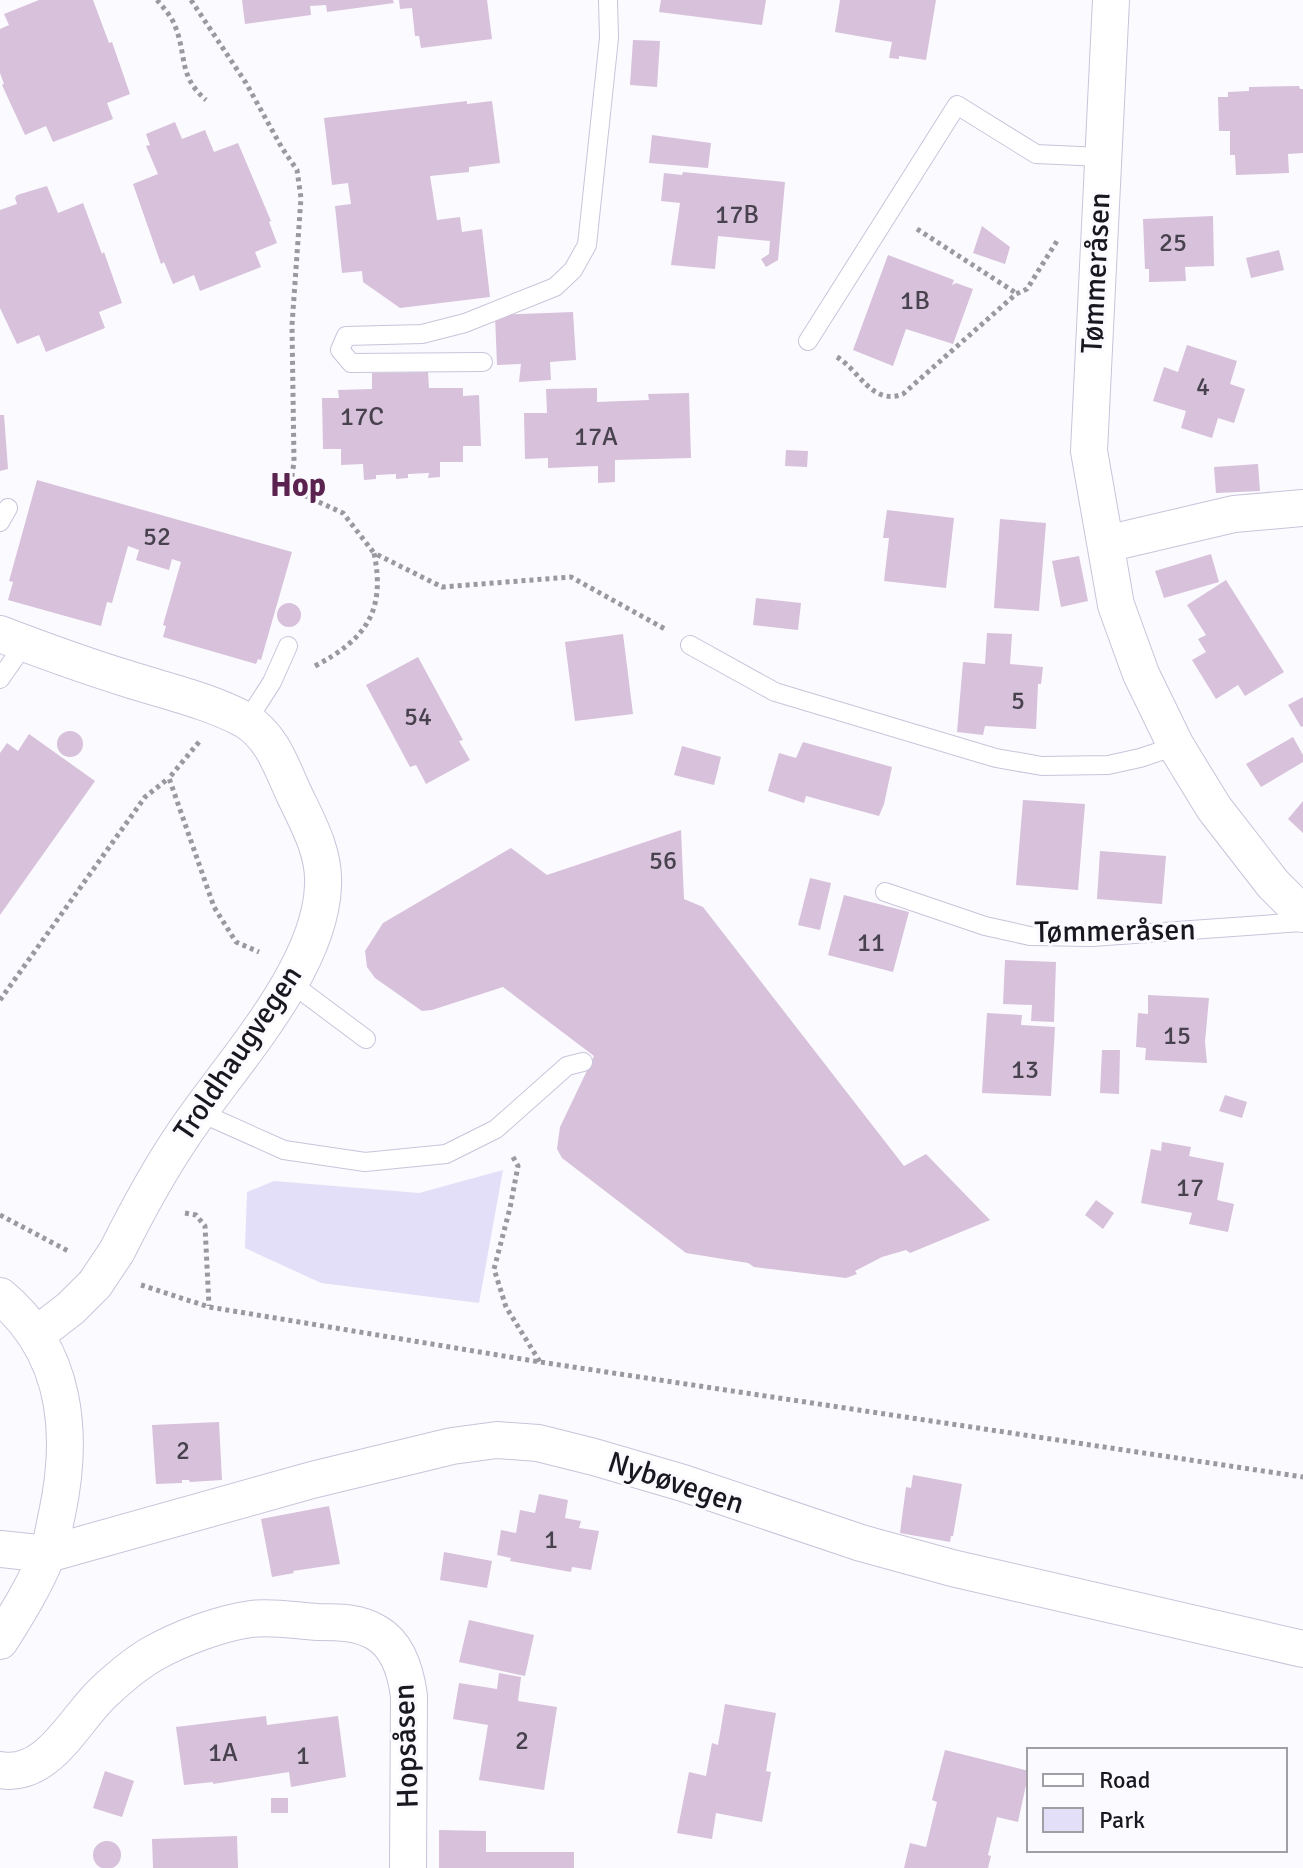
<svg xmlns="http://www.w3.org/2000/svg" width="1303" height="1868" viewBox="0 0 1303 1868" font-family="Signika,sans-serif">
  <style>
    .green { fill: #e4dff8 }
    .building { fill: #d7c1db }
    .lines { fill: none; stroke-linecap: round; stroke-linejoin: round }
    .lane-casing { stroke: #c9c4da; stroke-width: 20 }
    .street-casing { stroke: #c9c4da; stroke-width: 38 }
    .path { stroke: #9b999f; stroke-width: 5; stroke-dasharray: 4 4; stroke-linecap: butt }
    .lane { stroke: #fff; stroke-width: 18 }
    .street { stroke: #fff; stroke-width: 36 }
    .street-bridge-casing { stroke: #c9c4da; stroke-width: 38; stroke-linecap: butt }
    .street-bridge { stroke: #fff; stroke-width: 36 }
    .labels { text-anchor: middle; dominant-baseline: central; stroke-width: 6; stroke-linejoin: round; paint-order: stroke }
    .number-label { font-size: 26px; fill: #48424e }
    .street-label { font-size: 30px; fill: #19171f; stroke: #fbfaff }
    .neighbourhood-label { font-size: 32px; font-weight: bold; fill: #5b234f; stroke: #fbfaff }
  </style>
  <rect width="100%" height="100%" fill="#fbfaff"/>
  <path class="green" d="M 503,1170 L 479,1303 L 321,1283 L 245,1248 L 247,1192 L 274,1181 L 419,1193 Z"/>
  <path class="building" d="M 39,0 L 93,0 L 109,43 L 112,42 L 130,94 L 107,103 L 113,119 L 53,142 L 46,126 L 25,135 L 2,85 L 4,84 L 0,73 L 0,29 L 9,25 L 4,14 Z
    M 242,0 L 393,0 L 394,3 L 327,12 L 326,5 L 310,6 L 311,15 L 245,24 Z
    M 399,0 L 487,0 L 492,39 L 421,48 L 419,36 L 415,36 L 412,8 L 400,9 Z
    M 661,0 L 766,0 L 762,25 L 659,12 Z
    M 840,0 L 936,0 L 926,60 L 899,56 L 899,59 L 889,58 L 892,42 L 835,32 Z
    M 633,40 L 660,41 L 657,87 L 630,85 Z
    M 1299,86 L 1300,89 L 1303,89 L 1303,153 L 1288,154 L 1289,173 L 1236,175 L 1235,155 L 1230,155 L 1230,131 L 1219,131 L 1218,97 L 1228,97 L 1228,92 L 1249,91 L 1249,87 Z
    M 467,101 L 467,104 L 492,101 L 500,163 L 469,167 L 469,172 L 430,176 L 437,220 L 460,217 L 462,232 L 482,229 L 490,297 L 400,308 L 363,282 L 362,271 L 342,273 L 335,206 L 351,204 L 348,183 L 332,185 L 324,118 Z
    M 175,122 L 182,139 L 205,130 L 214,152 L 238,143 L 271,221 L 269,222 L 277,243 L 255,252 L 261,267 L 200,291 L 194,275 L 173,284 L 164,262 L 161,264 L 133,184 L 158,174 L 146,146 L 150,145 L 146,134 Z
    M 652,135 L 711,143 L 708,168 L 649,163 Z
    M 683,172 L 785,182 L 778,260 L 766,267 L 761,259 L 769,254 L 770,241 L 718,236 L 715,269 L 671,265 L 680,203 L 661,201 L 664,173 L 682,175 Z
    M 47,186 L 58,213 L 83,203 L 102,254 L 104,252 L 122,303 L 99,312 L 105,328 L 46,352 L 39,335 L 17,344 L 0,308 L 0,210 L 17,204 L 15,198 L 17,195 Z
    M 1213,216 L 1214,266 L 1185,267 L 1186,281 L 1149,282 L 1149,269 L 1145,269 L 1143,219 Z
    M 982,226 L 1010,247 L 1005,264 L 973,253 Z
    M 1279,250 L 1284,270 L 1251,278 L 1246,258 Z
    M 888,255 L 954,280 L 952,285 L 956,283 L 973,289 L 953,344 L 906,329 L 893,366 L 853,350 Z
    M 573,312 L 576,360 L 550,362 L 551,380 L 519,382 L 521,364 L 497,365 L 495,315 Z
    M 1187,345 L 1237,361 L 1230,384 L 1245,389 L 1234,423 L 1218,418 L 1212,438 L 1181,428 L 1186,411 L 1153,401 L 1164,367 L 1178,372 Z
    M 428,372 L 429,388 L 463,388 L 463,396 L 479,395 L 481,446 L 463,446 L 463,462 L 440,462 L 440,477 L 428,478 L 429,473 L 408,474 L 408,478 L 396,479 L 396,474 L 376,475 L 376,479 L 364,480 L 363,464 L 341,465 L 341,449 L 323,449 L 322,398 L 339,398 L 338,390 L 372,389 L 372,373 Z
    M 597,388 L 597,402 L 649,400 L 648,394 L 689,393 L 691,458 L 615,460 L 615,482 L 598,483 L 598,466 L 548,468 L 548,458 L 525,459 L 524,413 L 547,413 L 546,389 Z
    M 0,415 L 4,415 L 8,469 L 0,471 Z
    M 786,450 L 808,451 L 807,467 L 785,466 Z
    M 1258,464 L 1260,491 L 1216,493 L 1214,467 Z
    M 37,480 L 292,552 L 261,660 L 258,659 L 256,664 L 163,637 L 166,626 L 163,625 L 181,562 L 172,559 L 169,570 L 136,560 L 139,550 L 128,546 L 112,603 L 107,602 L 101,626 L 8,600 L 13,582 L 9,581 Z
    M 887,510 L 954,518 L 946,588 L 884,581 L 889,538 L 883,538 Z
    M 1000,519 L 1046,523 L 1039,611 L 994,608 Z
    M 1211,554 L 1219,582 L 1164,598 L 1155,571 Z
    M 1079,556 L 1088,601 L 1061,607 L 1052,561 Z
    M 1226,580 L 1284,672 L 1245,696 L 1238,685 L 1216,699 L 1192,660 L 1206,652 L 1198,639 L 1206,635 L 1187,605 Z
    M 756,598 L 801,603 L 798,630 L 753,625 Z
    M277 615a12 12 0 1 1 24 0a12 12 0 1 1-24 0Z
    M 987,633 L 1012,634 L 1010,664 L 1043,667 L 1041,684 L 1038,684 L 1036,729 L 985,726 L 983,735 L 957,732 L 963,662 L 985,664 Z
    M 623,634 L 633,714 L 575,721 L 565,642 Z
    M 418,657 L 463,740 L 459,741 L 470,760 L 426,784 L 416,765 L 410,767 L 366,685 Z
    M 1303,697 L 1303,726 L 1301,727 L 1288,705 Z
    M57 744a13 13 0 1 1 26 0a13 13 0 1 1-26 0Z
    M 29,734 L 95,781 L 0,915 L 0,753 L 7,743 L 18,751 Z
    M 1293,737 L 1303,755 L 1303,762 L 1261,787 L 1246,764 Z
    M 803,742 L 892,767 L 884,804 L 879,816 L 806,796 L 804,803 L 768,791 L 779,753 L 796,758 Z
    M 682,746 L 721,757 L 714,785 L 674,775 Z
    M 1023,800 L 1085,804 L 1078,890 L 1016,885 Z
    M 1303,801 L 1303,833 L 1288,819 Z
    M 681,830 L 684,899 L 703,907 L 904,1166 L 926,1154 L 990,1220 L 910,1253 L 906,1250 L 882,1257 L 855,1271 L 857,1274 L 846,1278 L 754,1267 L 748,1263 L 686,1253 L 562,1158 L 557,1149 L 560,1127 L 594,1056 L 503,987 L 432,1010 L 422,1011 L 375,978 L 367,967 L 365,951 L 383,923 L 511,848 L 547,875 Z
    M 1100,851 L 1166,856 L 1162,904 L 1097,899 Z
    M 810,878 L 831,883 L 820,930 L 798,925 Z
    M 844,895 L 909,912 L 893,972 L 828,955 Z
    M 1005,960 L 1056,962 L 1054,1022 L 1031,1021 L 1032,1005 L 1003,1004 Z
    M 1148,995 L 1209,998 L 1205,1042 L 1207,1063 L 1145,1060 L 1146,1048 L 1136,1047 L 1138,1013 L 1148,1014 Z
    M 987,1013 L 1022,1015 L 1021,1025 L 1055,1027 L 1051,1096 L 982,1093 Z
    M 1102,1050 L 1120,1050 L 1119,1094 L 1100,1093 Z
    M 1225,1095 L 1247,1102 L 1242,1118 L 1219,1111 Z
    M 1162,1142 L 1191,1147 L 1189,1156 L 1224,1163 L 1217,1200 L 1234,1204 L 1228,1232 L 1189,1224 L 1192,1213 L 1141,1203 L 1151,1149 L 1161,1151 Z
    M 1096,1200 L 1114,1213 L 1103,1229 L 1085,1215 Z
    M 219,1422 L 222,1480 L 190,1482 L 189,1480 L 182,1480 L 182,1483 L 156,1484 L 152,1425 Z
    M 913,1475 L 962,1484 L 953,1536 L 951,1536 L 950,1542 L 900,1533 L 906,1487 L 911,1488 Z
    M 539,1494 L 568,1500 L 565,1518 L 581,1521 L 579,1528 L 599,1531 L 591,1570 L 572,1567 L 571,1572 L 510,1561 L 511,1558 L 497,1555 L 501,1530 L 516,1533 L 520,1510 L 535,1513 Z
    M 329,1506 L 340,1564 L 293,1571 L 294,1573 L 272,1577 L 261,1519 Z
    M 444,1552 L 492,1561 L 487,1588 L 440,1580 Z
    M 469,1620 L 534,1635 L 525,1676 L 459,1662 Z
    M 499,1673 L 521,1677 L 518,1701 L 557,1707 L 544,1790 L 479,1780 L 488,1725 L 453,1719 L 459,1683 L 497,1689 Z
    M 725,1704 L 776,1713 L 766,1771 L 771,1772 L 762,1822 L 716,1813 L 712,1839 L 677,1833 L 689,1772 L 706,1776 L 712,1743 L 718,1745 Z
    M 266,1716 L 267,1725 L 338,1716 L 346,1777 L 291,1787 L 289,1772 L 213,1784 L 213,1782 L 184,1785 L 176,1727 Z
    M 945,1750 L 1029,1771 L 1018,1822 L 997,1817 L 988,1855 L 991,1856 L 988,1868 L 904,1868 L 910,1843 L 926,1847 L 937,1802 L 932,1800 Z
    M 105,1771 L 134,1781 L 122,1817 L 93,1808 Z
    M 271,1798 L 288,1798 L 288,1813 L 271,1813 Z
    M 439,1830 L 486,1831 L 486,1852 L 574,1852 L 574,1868 L 439,1868 Z
    M 237,1836 L 238,1868 L 153,1868 L 152,1839 Z
    M93 1855a14 14 0 1 1 28 0a14 14 0 1 1-28 0Z"/>
  <g class="lines">
    <g class="lane-casing">
      <path id="lane" d="M 808,341 L 957,105 L 1036,154 L 1101,157
        M 483,362 L 351,363 L 340,350 L 346,336 L 422,334 L 465,323 L 555,287 L 573,270 L 587,245 L 609,38 L 608,0
        M 0,522 L 8,508
        M 690,645 L 775,692 L 996,758 L 1042,766 L 1108,765 L 1140,758 L 1176,746
        M 0,679 L 25,643
        M 247,721 L 272,682 L 288,646
        M 885,892 L 985,926 L 1030,936 L 1092,937 L 1303,922
        M 291,983 L 366,1039
        M 199,1112 L 284,1150 L 365,1162 L 446,1154 L 496,1129 L 567,1066 L 583,1062"/>
    </g>
    <g class="street-casing">
      <path id="street" d="M 1111,0 L 1089,451 L 1116,605 L 1141,674 L 1176,746 L 1214,808 L 1273,884 L 1303,914
        M 1106,544 L 1234,514 L 1303,508
        M 0,634 C 42,650 83,665 125,678 C 165,691 208,700 245,720 C 272,736 282,768 294,794 C 308,823 325,853 323,886 C 320,971 229,1066 183,1135 C 158,1172 137,1211 117,1251
        M 0,1296 C 67,1351 74,1434 57,1514 C 54,1527 52,1543 47,1555 C 35,1585 17,1614 0,1641
        M 36,1335 L 71,1308 L 95,1284
        M 0,1549 L 48,1554 L 312,1480 L 452,1446 L 497,1440 L 538,1443 L 594,1457 L 683,1483 L 861,1543 L 952,1568 L 1303,1649
        M 0,1770 C 49,1779 75,1717 106,1690 C 120,1677 138,1662 154,1653 C 181,1638 221,1623 251,1619 C 273,1616 297,1621 318,1622 C 339,1622 359,1622 377,1633 C 399,1646 406,1673 409,1696 L 408,1868"/>
    </g>
    <path class="path" d="M 157,0 C 163,7 172,17 175,26 C 187,55 178,76 206,100
      M 191,0 L 246,83 L 282,148 L 297,170 L 301,198 L 292,325 L 294,462 L 290,489 L 343,513 L 374,553
      M 917,229 L 1016,293
      M 837,357 C 860,371 872,406 903,394 L 1016,294 L 1027,289 L 1057,241
      M 315,666 C 366,639 386,611 374,553 L 442,587 L 571,577 L 665,629
      M 199,742 L 169,778 L 214,907 L 236,942 L 259,952
      M 0,1000 L 145,797 L 169,778
      M 513,1157 L 518,1166 L 510,1208 L 494,1269 L 506,1307 L 540,1362
      M 185,1213 L 196,1215 L 205,1226 L 209,1306
      M 0,1215 L 70,1252
      M 141,1285 L 209,1307 L 540,1362 L 1303,1477"/>
    <use href="#lane" class="lane"/>
    <use href="#street" class="street"/>
    <g class="street-bridge-casing">
      <path id="street-bridge" d="M 95,1284 L 117,1251"/>
    </g>
    <use href="#street-bridge" class="street-bridge"/>
  </g>
  <g class="labels">
    <g class="number-label">
      <text x="737" y="215">17B</text>
      <text x="1173" y="243">25</text>
      <text x="915" y="301">1B</text>
      <text x="1203" y="387">4</text>
      <text x="362" y="417">17C</text>
      <text x="596" y="437">17A</text>
      <text x="157" y="537">52</text>
      <text x="1018" y="701">5</text>
      <text x="418" y="717">54</text>
      <text x="663" y="861">56</text>
      <text x="871" y="943">11</text>
      <text x="1177" y="1036">15</text>
      <text x="1025" y="1070">13</text>
      <text x="1190" y="1188">17</text>
      <text x="183" y="1451">2</text>
      <text x="551" y="1540">1</text>
      <text x="522" y="1741">2</text>
      <text x="223" y="1753">1A</text>
      <text x="303" y="1756">1</text>
    </g>
    <g class="street-label">
      <text transform="translate(1096 273) rotate(-87)">Tømmeråsen</text>
      <text transform="translate(1115 931) rotate(-1)">Tømmeråsen</text>
      <text transform="translate(238 1053) rotate(-56)">Troldhaugvegen</text>
      <text transform="translate(676 1483) rotate(18)">Nybøvegen</text>
      <text transform="translate(406 1746) rotate(-92)">Hopsåsen</text>
    </g>
    <g class="neighbourhood-label">
      <text x="298" y="485">Hop</text>
    </g>
  </g>
  <rect x="1027" y="1748" width="260" height="104" fill="#fbfaff" stroke="#a19fa5" stroke-width="2"/>
  <rect x="1043" y="1774" width="40" height="12" fill="#ffffff" stroke="#a19fa5" stroke-width="2"/>
  <text x="1099" y="1788" font-size="24" fill="#19171f">Road</text>
  <rect x="1043" y="1808" width="40" height="24" fill="#e4dff8" stroke="#a19fa5" stroke-width="2"/>
  <text x="1099" y="1828" font-size="24" fill="#19171f">Park</text>
</svg>
